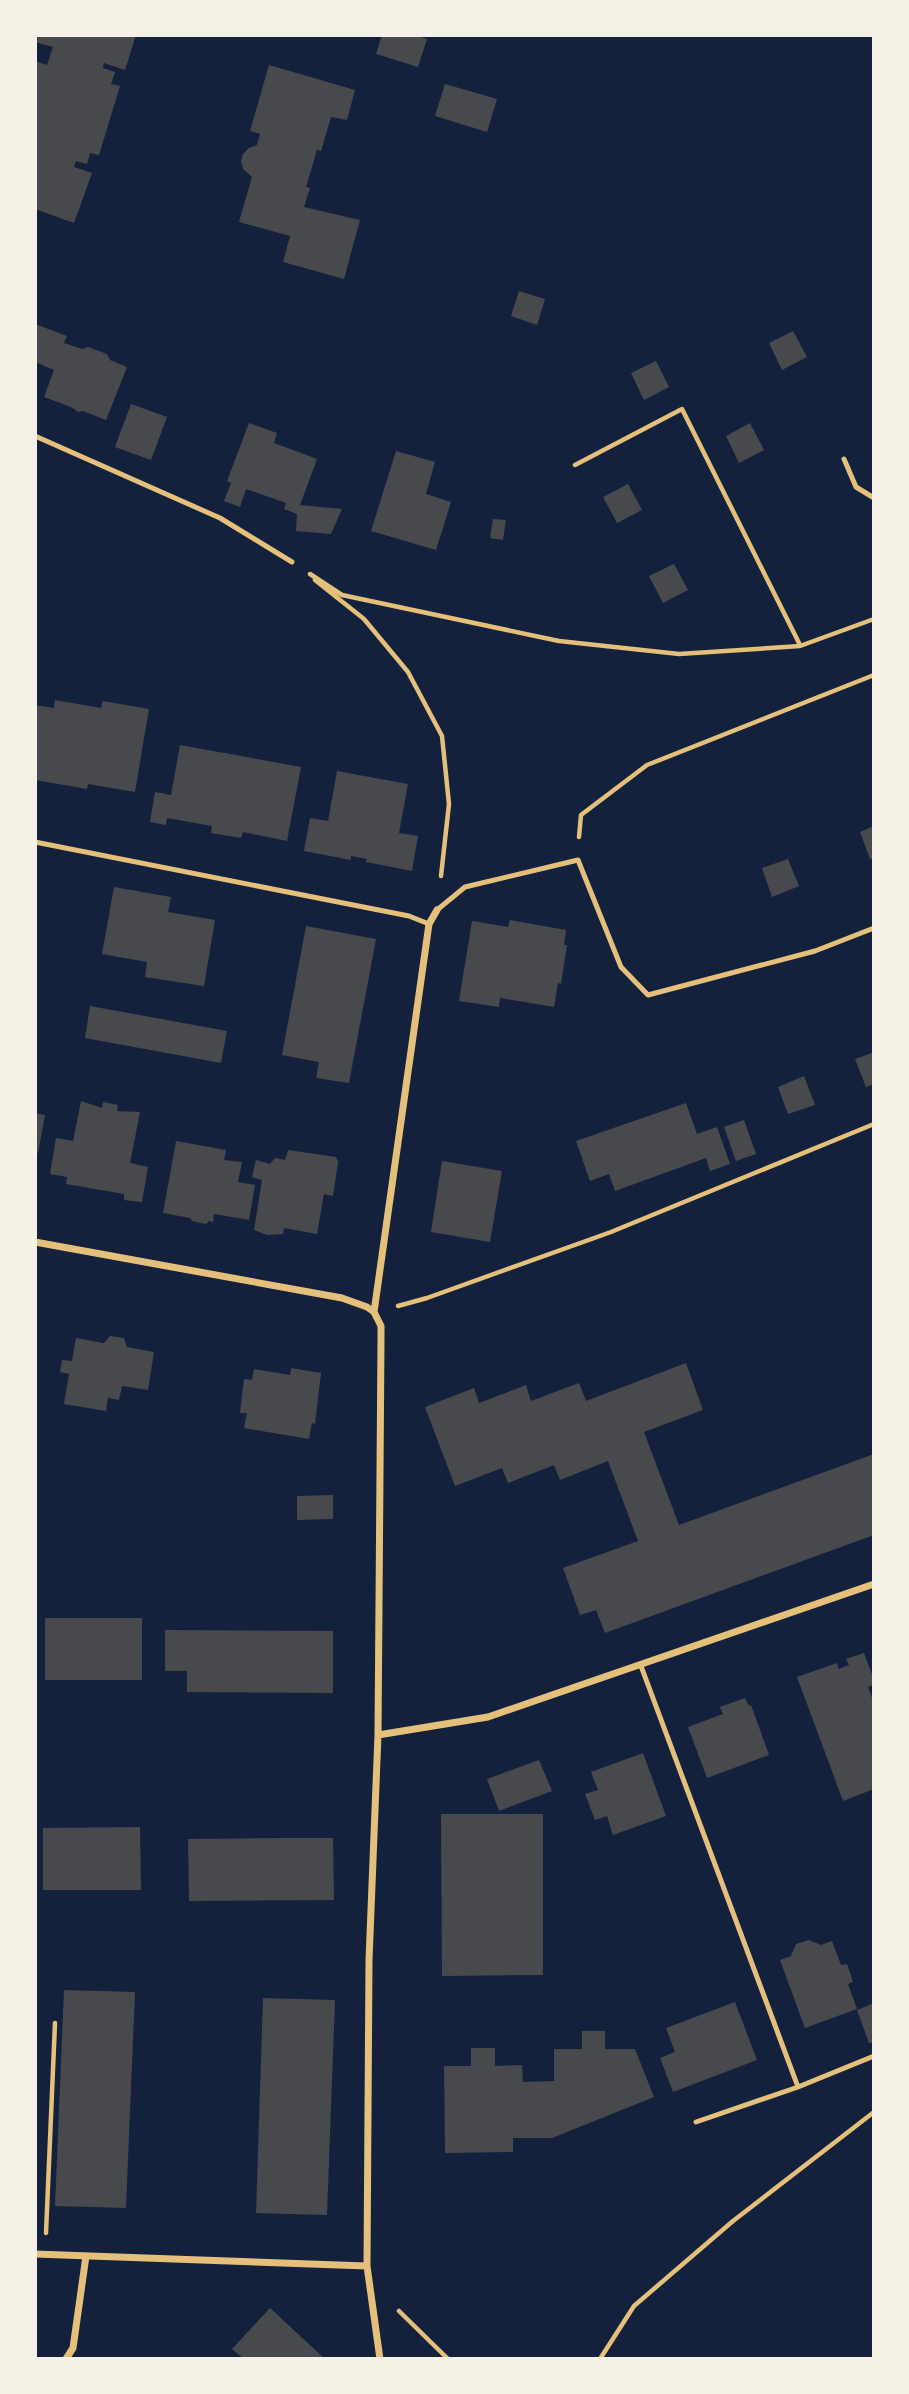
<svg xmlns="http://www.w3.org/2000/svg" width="909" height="2394" viewBox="0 0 909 2394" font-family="Inter,sans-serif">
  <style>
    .building { fill: #48494c }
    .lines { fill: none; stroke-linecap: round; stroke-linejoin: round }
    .path { stroke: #e5c07b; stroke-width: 4.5 }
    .service { stroke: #e5c07b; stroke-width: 5 }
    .minor { stroke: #e5c07b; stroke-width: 7 }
  </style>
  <rect width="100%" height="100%" fill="#14213d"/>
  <path class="building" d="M 35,35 L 136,35 L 125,70 L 104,63 L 103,68 L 115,72 L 111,84 L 120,86 L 99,155 L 90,153 L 87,164 L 76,161 L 74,167 L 92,173 L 74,223 L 35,209 L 35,61 L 47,65 L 53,47 L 35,42 Z
    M 382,35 L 415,35 L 427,39 L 418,67 L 376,54 Z
    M 269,65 L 355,90 L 347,120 L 331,117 L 321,151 L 317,150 L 306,187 L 310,188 L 304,207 L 360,220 L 344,279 L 283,262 L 290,236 L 239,222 L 252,177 L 243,169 L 241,162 L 243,154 L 249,148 L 257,145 L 260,134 L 250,131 Z
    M 445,84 L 497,99 L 487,132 L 435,116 Z
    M 519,291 L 545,299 L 537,325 L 511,316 Z
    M 35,324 L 67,336 L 64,343 L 82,349 L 88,347 L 107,354 L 110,360 L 127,367 L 106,420 L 83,411 L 78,412 L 71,407 L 44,397 L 54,370 L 35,362 Z
    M 793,331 L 807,357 L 782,370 L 769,343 Z
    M 656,361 L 669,387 L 644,400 L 631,373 Z
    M 131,404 L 167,417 L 151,460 L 115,447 Z
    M 249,423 L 277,433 L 274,443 L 317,459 L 300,505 L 342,509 L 331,534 L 296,531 L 297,514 L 284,509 L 286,503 L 246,489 L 240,507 L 224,501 L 231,483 L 227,481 Z
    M 750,423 L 764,450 L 739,463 L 726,436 Z
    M 396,451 L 435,462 L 426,494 L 451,502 L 436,550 L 371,531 Z
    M 628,484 L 642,510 L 617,523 L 603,497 Z
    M 493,519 L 506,520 L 503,540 L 490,538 Z
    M 674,564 L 688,590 L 663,603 L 649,576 Z
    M 55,700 L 101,708 L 103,701 L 149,709 L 135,792 L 88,784 L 87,789 L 35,780 L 35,705 L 54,708 Z
    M 180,745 L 301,767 L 287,841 L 243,832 L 241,838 L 211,833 L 212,826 L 167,818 L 166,825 L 150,822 L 155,792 L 171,795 Z
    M 337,771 L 408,784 L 399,833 L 418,836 L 412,871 L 366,862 L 367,859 L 351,856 L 351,860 L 304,851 L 310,818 L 328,821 Z
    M 874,826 L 874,858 L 870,859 L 860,832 Z
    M 788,859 L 799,886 L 772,897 L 762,868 Z
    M 114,887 L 171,897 L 168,912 L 215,920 L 204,986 L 145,977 L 147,962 L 102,954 Z
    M 510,920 L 566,930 L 564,945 L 567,945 L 561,984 L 558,983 L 554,1007 L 500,998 L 499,1007 L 459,1001 L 472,921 L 508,927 Z
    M 306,926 L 376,939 L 349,1083 L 316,1078 L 319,1062 L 282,1055 Z
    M 90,1006 L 227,1031 L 221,1063 L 85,1038 Z
    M 874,1052 L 874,1084 L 866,1087 L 855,1059 Z
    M 804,1076 L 815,1105 L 788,1114 L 778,1087 Z
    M 81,1101 L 102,1108 L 103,1102 L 118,1105 L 117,1111 L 140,1112 L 130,1163 L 148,1167 L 142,1202 L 124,1200 L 124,1194 L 66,1184 L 67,1177 L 50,1174 L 56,1138 L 73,1141 Z
    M 686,1103 L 697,1134 L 717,1127 L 730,1164 L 710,1171 L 706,1158 L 615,1191 L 609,1174 L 590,1181 L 576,1141 Z
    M 35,1113 L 45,1115 L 38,1153 L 35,1152 Z
    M 744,1120 L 756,1154 L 736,1161 L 724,1127 Z
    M 176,1141 L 226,1150 L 224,1160 L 242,1162 L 238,1182 L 255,1185 L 249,1220 L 214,1214 L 213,1222 L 209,1221 L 206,1224 L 192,1221 L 190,1218 L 163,1213 Z
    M 288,1150 L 336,1157 L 338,1162 L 333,1196 L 324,1194 L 317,1234 L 284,1228 L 283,1234 L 267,1235 L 254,1230 L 262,1180 L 252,1177 L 256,1160 L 270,1164 L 275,1158 L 285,1160 Z
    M 442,1161 L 502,1171 L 490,1242 L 431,1232 Z
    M 110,1336 L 124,1338 L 127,1347 L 154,1352 L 148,1390 L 122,1386 L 119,1400 L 108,1398 L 106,1411 L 64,1404 L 69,1374 L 60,1372 L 62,1360 L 72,1361 L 76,1338 L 104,1343 Z
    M 686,1363 L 703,1410 L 644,1432 L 679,1525 L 874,1454 L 874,1535 L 605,1633 L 596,1610 L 580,1615 L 563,1568 L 638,1541 L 608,1461 L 560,1480 L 554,1465 L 508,1483 L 502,1468 L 455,1486 L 425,1407 L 474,1388 L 479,1403 L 526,1385 L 531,1401 L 579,1383 L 586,1401 Z
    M 291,1368 L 321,1373 L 315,1424 L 312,1423 L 309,1439 L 244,1428 L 247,1413 L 240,1413 L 244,1379 L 252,1380 L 254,1369 L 290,1375 Z
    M 333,1495 L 333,1519 L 297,1520 L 297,1496 Z
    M 45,1618 L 142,1618 L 142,1680 L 45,1680 Z
    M 165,1630 L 333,1631 L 333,1693 L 187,1692 L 187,1671 L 165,1671 Z
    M 864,1653 L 874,1680 L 874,1685 L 868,1687 L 872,1698 L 874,1697 L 874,1789 L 843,1801 L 797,1677 L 837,1663 L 839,1669 L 849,1665 L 846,1659 Z
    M 745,1698 L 749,1706 L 751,1705 L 769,1755 L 707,1778 L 688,1727 L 723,1714 L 720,1707 Z
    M 643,1753 L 666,1816 L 613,1835 L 607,1816 L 595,1820 L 585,1794 L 598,1790 L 591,1772 Z
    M 539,1760 L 552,1791 L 499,1811 L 487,1779 Z
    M 441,1814 L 543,1814 L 543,1975 L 442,1976 Z
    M 140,1827 L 141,1890 L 43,1890 L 43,1828 Z
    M 285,1838 L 333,1838 L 334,1900 L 189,1901 L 188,1839 Z
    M 809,1940 L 821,1945 L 832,1941 L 841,1965 L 847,1964 L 853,1982 L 848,1984 L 857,2009 L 805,2028 L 780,1960 L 791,1956 L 796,1944 Z
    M 64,1990 L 135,1992 L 126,2208 L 55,2206 Z
    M 263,1998 L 335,2000 L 327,2215 L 256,2213 Z
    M 735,2002 L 757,2060 L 673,2092 L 660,2058 L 675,2052 L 666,2028 Z
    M 874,2003 L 874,2042 L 869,2043 L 857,2010 Z
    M 582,2031 L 605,2031 L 605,2049 L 635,2049 L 654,2097 L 552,2138 L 513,2138 L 513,2152 L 445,2153 L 444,2066 L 471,2066 L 471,2048 L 495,2048 L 495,2066 L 522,2065 L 523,2082 L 554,2081 L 554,2049 L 582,2049 Z
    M 270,2308 L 298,2334 L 325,2359 L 244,2359 L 232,2349 Z"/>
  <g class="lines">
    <path class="path" d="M 575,465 L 682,409 L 800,645
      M 310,574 L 342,595 L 559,641 L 679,654 L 800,646 L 874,619
      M 315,580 L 364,619 L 408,672 L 442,736 L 449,804 L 441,876
      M 579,837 L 581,815 L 647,765 L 874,675
      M 398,1306 L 427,1298 L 611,1232 L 874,1124
      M 46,2233 L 55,2023
      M 399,2311 L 448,2359
      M 600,2359 L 634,2306 L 733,2221 L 874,2112"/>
    <path class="service" d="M 35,436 L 220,518 L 292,562
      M 844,459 L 856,487 L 874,498
      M 35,842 L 409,916 L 429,924
      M 437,910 L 465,887 L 578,860 L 621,967 L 648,995 L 815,951 L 874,928
      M 641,1666 L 798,2087
      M 696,2122 L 798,2087 L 874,2056"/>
    <path class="minor" d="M 35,1242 L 342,1298 L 367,1307 L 374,1312
      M 378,1735 L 488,1717 L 874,1584
      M 35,2254 L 367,2266
      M 66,2359 L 73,2348 L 86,2256
      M 380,2359 L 367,2266 L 369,1960 L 378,1735 L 381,1341 L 381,1326 L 374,1312 L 429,924 L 437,910"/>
  </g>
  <rect width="909" height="2394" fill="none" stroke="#f6f1e7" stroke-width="74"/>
</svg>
